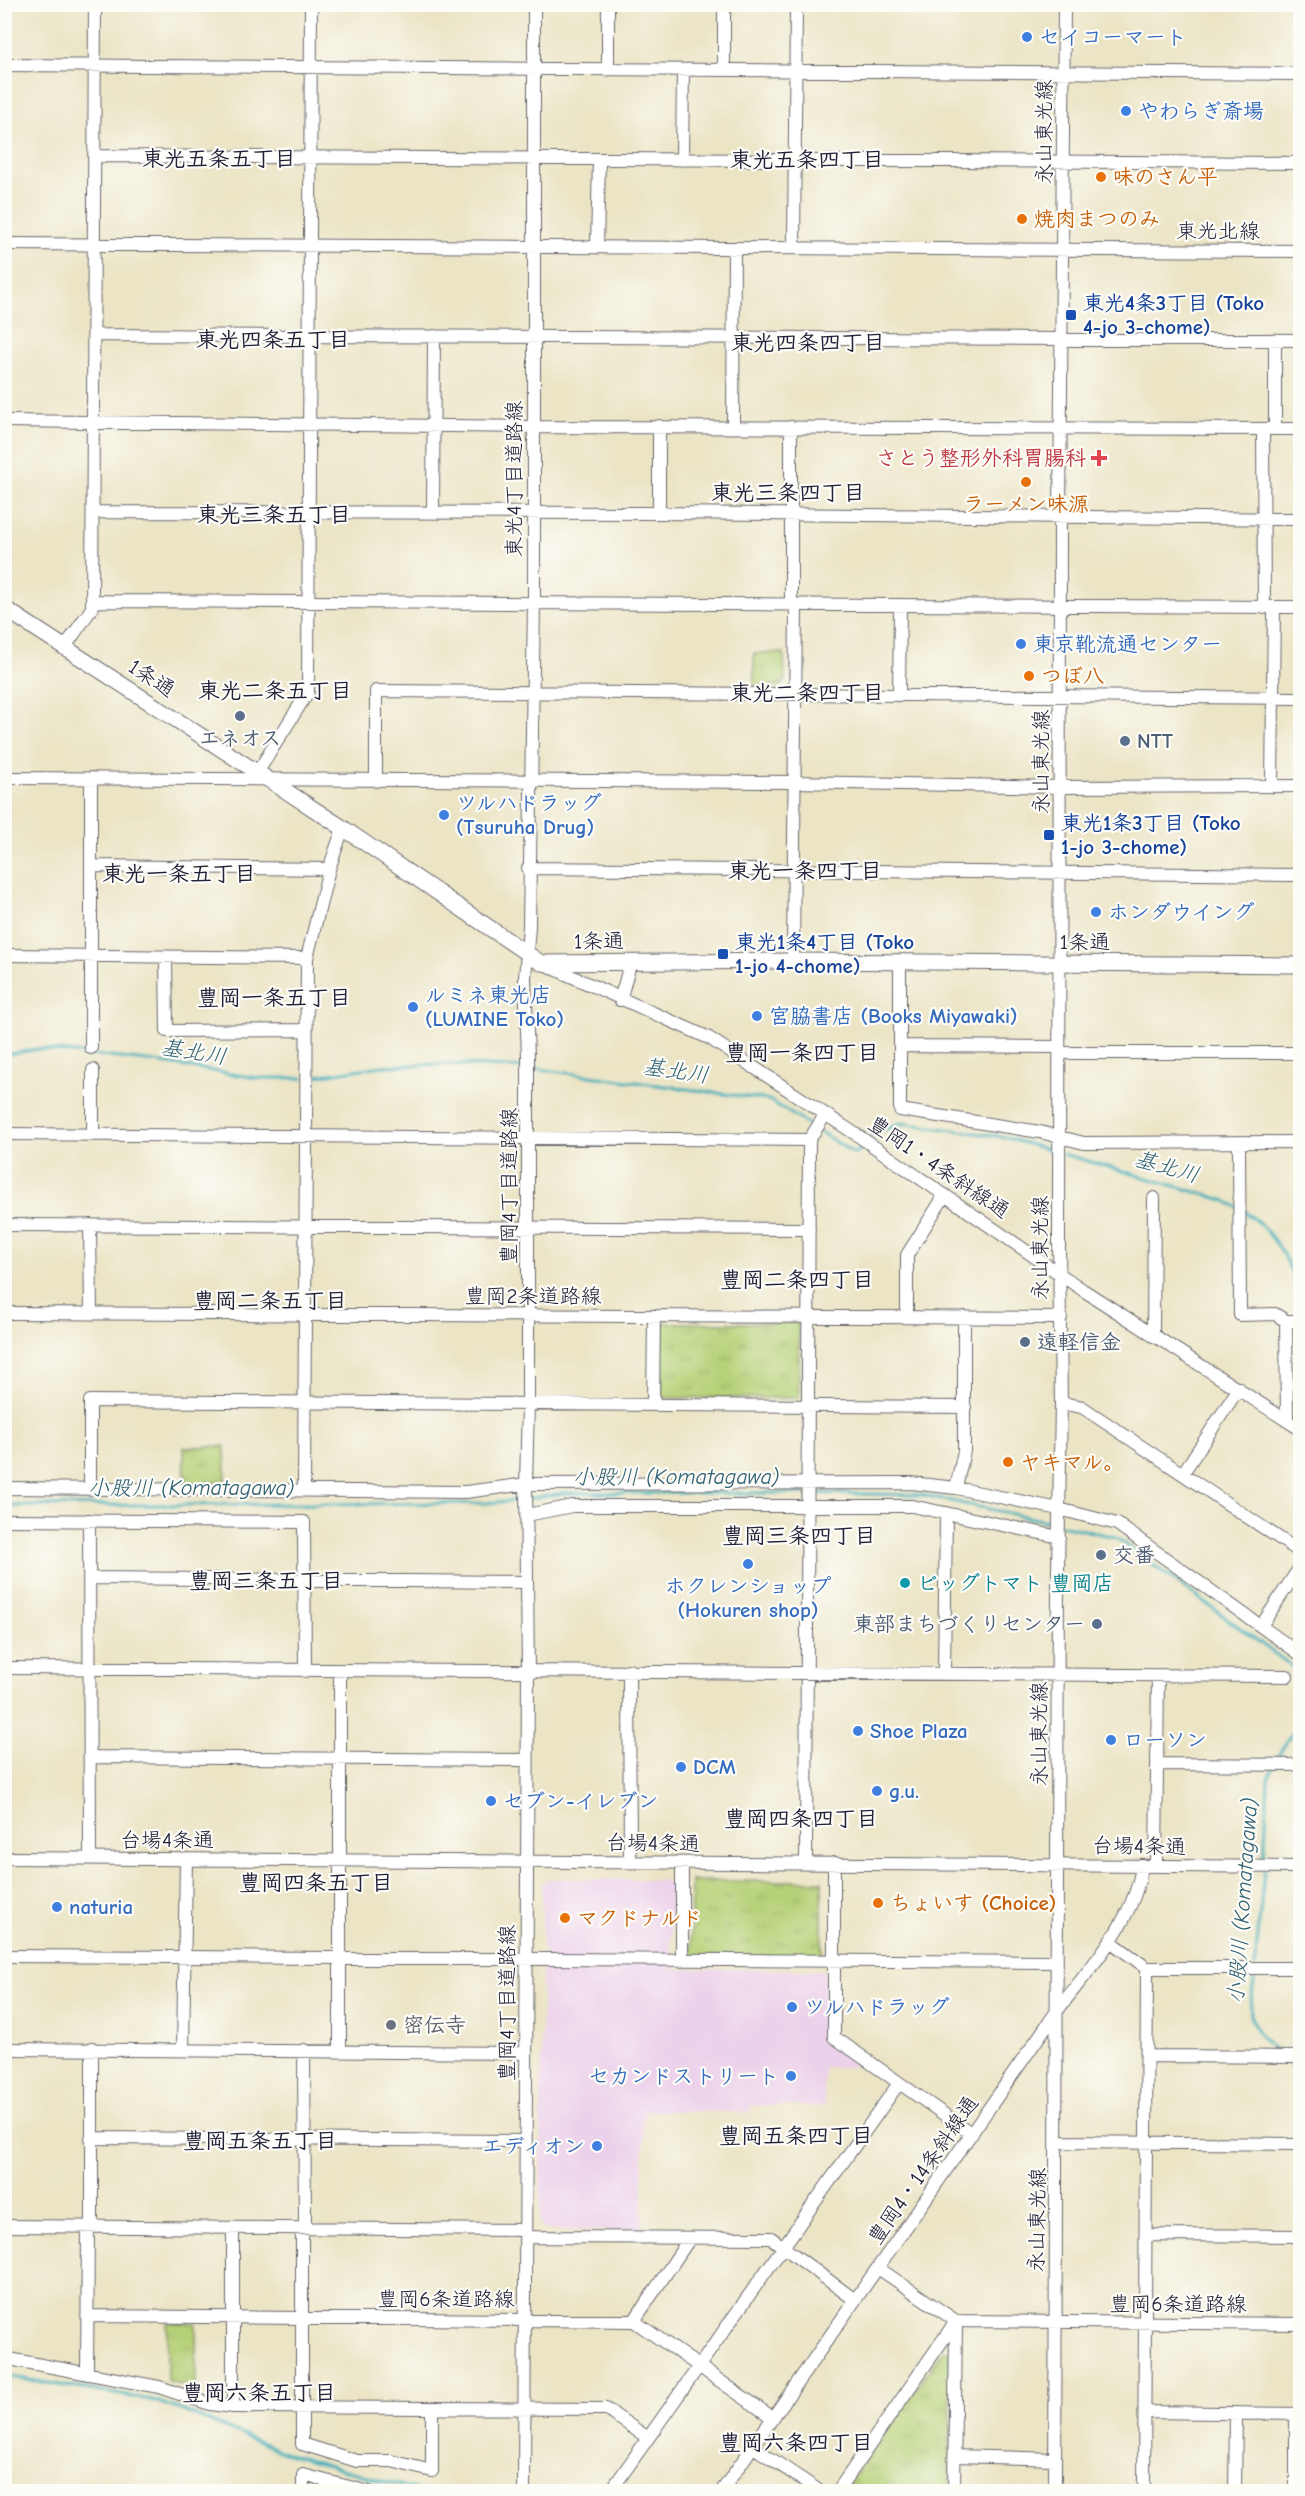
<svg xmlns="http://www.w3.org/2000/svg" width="1305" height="2496" viewBox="0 0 1305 2496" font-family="'Comic Neue','Klee One',sans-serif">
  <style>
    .built { fill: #ecd1ea }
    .grass { fill: url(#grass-tufts); stroke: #6c7958; stroke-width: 1.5 }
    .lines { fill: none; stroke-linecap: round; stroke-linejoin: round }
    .stream { stroke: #3eaeb9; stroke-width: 3 }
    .minor-casing { stroke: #68666b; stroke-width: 14 }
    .major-casing { stroke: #68666b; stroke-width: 17 }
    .minor { stroke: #fff; stroke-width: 12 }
    .major { stroke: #fff; stroke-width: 15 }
    .shop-dot { fill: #3f7fe0; stroke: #fdfcf7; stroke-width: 2 }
    .food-dot { fill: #e8710a; stroke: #fdfcf7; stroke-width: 2 }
    .transit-dot { fill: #1a4fb4; stroke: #fdfcf7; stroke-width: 2 }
    .health-dot { fill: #e0444e; stroke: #fdfcf7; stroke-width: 2 }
    .service-dot { fill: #5c6f8a; stroke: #fdfcf7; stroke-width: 2 }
    .culture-dot { fill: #0f9aa8; stroke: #fdfcf7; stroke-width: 2 }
    .worship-dot { fill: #6b7280; stroke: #fdfcf7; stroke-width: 2 }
    .labels { text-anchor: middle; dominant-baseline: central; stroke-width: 4.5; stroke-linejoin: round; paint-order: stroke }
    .shop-label { font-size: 21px; font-weight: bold; fill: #366cbe; stroke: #fdfcf7; text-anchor: start }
    .street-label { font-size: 21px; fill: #22223b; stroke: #fdfcf7 }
    .food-label { font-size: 21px; font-weight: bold; fill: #c56008; stroke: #fdfcf7; text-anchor: start }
    .transit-label { font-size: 21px; font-weight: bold; fill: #164399; stroke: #fdfcf7; text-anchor: start }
    .health-label { font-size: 21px; font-weight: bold; fill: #be3a42; stroke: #fdfcf7; text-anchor: end }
    .service-label { font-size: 21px; font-weight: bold; fill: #4e5e75; stroke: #fdfcf7; text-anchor: start }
    .culture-label { font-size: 21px; font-weight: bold; fill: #0d838f; stroke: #fdfcf7; text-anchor: start }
    .worship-label { font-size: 21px; font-weight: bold; fill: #5b616d; stroke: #fdfcf7; text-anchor: start }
    .neighbourhood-label { font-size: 22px; font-weight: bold; fill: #22223b; stroke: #fdfcf7 }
    .water-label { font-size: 22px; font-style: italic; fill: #2f6174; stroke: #fdfcf7 }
  </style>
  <defs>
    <pattern id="grass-tufts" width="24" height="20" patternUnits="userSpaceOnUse" patternTransform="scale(1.5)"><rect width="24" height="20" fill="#b5d076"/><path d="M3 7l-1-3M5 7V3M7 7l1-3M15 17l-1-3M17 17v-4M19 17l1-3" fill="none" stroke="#9bb267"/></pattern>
  </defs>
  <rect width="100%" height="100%" fill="#fdfcf7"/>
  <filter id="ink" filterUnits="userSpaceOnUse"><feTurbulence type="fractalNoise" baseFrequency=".0167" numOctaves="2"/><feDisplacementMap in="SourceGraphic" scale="12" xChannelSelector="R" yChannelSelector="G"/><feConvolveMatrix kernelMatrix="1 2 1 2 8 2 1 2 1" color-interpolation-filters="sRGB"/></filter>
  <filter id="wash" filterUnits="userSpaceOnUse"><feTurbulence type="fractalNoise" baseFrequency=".008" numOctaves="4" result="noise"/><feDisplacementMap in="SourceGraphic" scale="24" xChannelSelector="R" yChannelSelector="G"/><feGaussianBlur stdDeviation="1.35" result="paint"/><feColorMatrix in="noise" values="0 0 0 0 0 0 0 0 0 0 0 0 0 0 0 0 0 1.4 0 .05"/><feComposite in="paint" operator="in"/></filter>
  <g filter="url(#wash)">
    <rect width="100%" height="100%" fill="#ebe4c5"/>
    <path class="built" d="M 547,1879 L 664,1880 L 671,1885 L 671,1969 L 821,1970 L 824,1972 L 826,2043 L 853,2064 L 854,2067 L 824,2067 L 824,2106 L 751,2106 L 750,2112 L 644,2111 L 642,2231 L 545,2230 L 540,2224 L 542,1972 L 545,1967 L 546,1953 L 542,1949 L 542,1885 Z"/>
    <path class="grass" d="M 754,653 L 784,653 L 785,682 L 781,686 L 754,686 Z
      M 661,1323 L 799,1323 L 799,1398 L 661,1398 Z
      M 225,1446 L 226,1482 L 185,1483 L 184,1447 Z
      M 691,1881 L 822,1881 L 822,1957 L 691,1956 Z
      M 167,2323 L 196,2323 L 196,2390 L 167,2381 Z
      M 943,2351 L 951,2351 L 950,2488 L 947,2492 L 850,2492 L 846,2487 Z"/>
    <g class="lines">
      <path class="stream" d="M 4,1055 L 38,1049 L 156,1062 L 257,1078 L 303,1078
        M 531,1068 L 769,1100 L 814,1128
        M 310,1077 L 382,1066 L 447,1064 L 524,1068
        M 820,1132 L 853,1153 L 858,1152 L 865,1143
        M 870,1138 L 875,1133 L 902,1123 L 1004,1137 L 1056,1152
        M 1063,1154 L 1224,1200 L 1237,1207
        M 1243,1210 C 1275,1234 1286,1256 1300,1293
        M 810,1493 L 923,1495 L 1055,1523
        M 528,1499 L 564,1493 L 803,1493
        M 4,1506 L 486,1503 L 522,1500
        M 1061,1525 L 1115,1537 L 1300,1672
        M 1275,1761 L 1300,1719
        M 1264,1864 L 1268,1779 L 1273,1767
        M 1255,1966 L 1264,1871
        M 1255,1973 C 1250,2012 1243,2023 1276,2052
        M 1285,2061 L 1300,2072
        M 4,2376 L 152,2400 L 184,2411 L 291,2455 L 424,2492"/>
    </g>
  </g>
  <g filter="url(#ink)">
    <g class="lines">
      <g class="minor-casing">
        <path id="minor" d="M 608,4 L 608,70
          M 724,4 L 724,70
          M 4,65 L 1300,74
          M 95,156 L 1300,163
          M 682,160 L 683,70
          M 4,244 L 1300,251
          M 597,247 L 599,159
          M 794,247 L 796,4
          M 94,335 L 1300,340
          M 1275,340 L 1275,429
          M 4,421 L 533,427 L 1300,429
          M 659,426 L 659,513
          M 733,426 L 734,248
          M 791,427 L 791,605
          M 1263,429 L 1264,608
          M 94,512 L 659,513 L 1300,519
          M 433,513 L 434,336
          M 92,601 L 1300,607
          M 65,647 L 92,608 L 95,4
          M 899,694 L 900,606
          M 257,773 L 308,692 L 311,4
          M 4,778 L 793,782 L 1060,787 L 1300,786
          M 376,781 L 376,691 L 1300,698
          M 1272,786 L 1274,608
          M 92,866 L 329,869
          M 528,868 L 1300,875
          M 4,955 L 307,958
          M 166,957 L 167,1031 L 306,1030
          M 793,961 L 796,605
          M 900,962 L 900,1110 L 1040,1132 L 1084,1143 L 1300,1142
          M 544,964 L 709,1038 L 857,1135 L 1083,1290 L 1300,1429
          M 620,1000 L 631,961
          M 900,1046 L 1059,1047
          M 91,1048 L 91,778
          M 1059,1053 L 1300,1053
          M 4,1134 L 809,1140
          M 93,1135 L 93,1070
          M 1239,1142 L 1240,1315 L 1275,1314 L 1286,1321 L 1300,1321
          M 4,1225 L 809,1229
          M 90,1225 L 91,1313
          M 4,1313 L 1061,1318
          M 907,1317 L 907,1255 L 945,1195
          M 1286,1321 L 1287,1420
          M 1153,1336 L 1154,1198
          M 1061,1403 L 1082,1407 L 1300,1552
          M 653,1405 L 654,1316
          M 1183,1473 L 1239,1388
          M 4,1488 L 466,1492 L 526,1484 L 911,1483 L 956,1488 L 1059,1509 L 1117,1524 L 1300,1654
          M 956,1488 L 964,1451 L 964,1317
          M 90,1489 L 90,1401 L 965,1407
          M 304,1490 L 307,958 L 329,869 L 343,828
          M 527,1515 L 572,1506 L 912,1506 L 1059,1537
          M 4,1520 L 304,1522 L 305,1671
          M 89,1520 L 90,1859
          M 91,1578 L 527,1582
          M 1261,1626 L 1300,1567
          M 4,1668 L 1287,1676
          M 629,1670 L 630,1862
          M 340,1671 L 340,2050
          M 944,1673 L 946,1513
          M 90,1757 L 527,1760
          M 1157,1764 L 1300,1765
          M 4,1858 L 1300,1867
          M 682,1863 L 682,1961
          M 834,1863 L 834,2037 L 972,2134
          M 806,1864 L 809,1140 L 825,1115
          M 1156,1866 L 1158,1675
          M 1110,1941 L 1147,1968 L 1300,1968
          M 4,1956 L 1057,1962
          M 4,2049 L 526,2053
          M 183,2049 L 186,1859
          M 304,2050 L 305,2228
          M 1148,2056 L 1300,2057
          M 91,2138 L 526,2141
          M 1057,2142 L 1300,2144
          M 4,2226 L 525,2230
          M 92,2226 L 92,2048
          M 302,2228 L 302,2444 L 357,2461 L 391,2461 L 432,2471 L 432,2408
          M 1146,2235 L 1300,2236
          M 525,2237 L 771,2238 L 855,2300
          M 878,2268 L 956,2321 L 1300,2324
          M 88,2316 L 634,2321 L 773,2418
          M 634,2321 L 690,2238
          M 4,2358 L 159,2387 L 210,2404 L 233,2407 L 606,2409 L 648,2438
          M 87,2374 L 88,2227
          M 233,2407 L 233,2228
          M 1145,2412 L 1300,2414
          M 752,2446 L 821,2492
          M 955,2456 L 1055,2459
          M 303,2492 L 303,2475 L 369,2492
          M 524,2492 L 528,1671 L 526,1484 L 528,1404 L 528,1056 L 525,978 L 529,926 L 534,603 L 534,4
          M 610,2492 L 899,2083
          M 721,2492 L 1057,2011 C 1090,1967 1135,1921 1142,1865
          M 837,2492 L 956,2321
          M 954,2492 L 956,2321
          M 1055,2492 L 1058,1570 L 1061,1403 L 1059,1243 L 1060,517 L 1064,4
          M 1144,2492 L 1147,1968
          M 1235,2492 L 1236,2413
          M 1296,2492 L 1296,2414"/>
      </g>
      <g class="major-casing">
        <path id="major" d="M 4,608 L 343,828 L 541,963 L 793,961 L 1300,965"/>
      </g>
      <use href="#minor" class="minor"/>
      <use href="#major" class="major"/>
    </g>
  </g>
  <g class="shop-dot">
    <circle cx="1027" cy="37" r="6"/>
    <circle cx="1126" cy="111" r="6"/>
    <circle cx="1021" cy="644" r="6"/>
    <circle cx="444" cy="815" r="6"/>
    <circle cx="1096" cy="912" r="6"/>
    <circle cx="413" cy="1007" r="6"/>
    <circle cx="757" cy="1016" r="6"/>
    <circle cx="748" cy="1564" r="6"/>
    <circle cx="858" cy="1731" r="6"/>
    <circle cx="1111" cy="1740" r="6"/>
    <circle cx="681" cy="1767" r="6"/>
    <circle cx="877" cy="1791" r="6"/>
    <circle cx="491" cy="1801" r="6"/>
    <circle cx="57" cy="1907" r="6"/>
    <circle cx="792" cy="2007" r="6"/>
    <circle cx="791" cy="2076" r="6"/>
    <circle cx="597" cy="2146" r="6"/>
  </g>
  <g class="food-dot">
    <circle cx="1101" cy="177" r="6"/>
    <circle cx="1022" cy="219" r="6"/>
    <circle cx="1026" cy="482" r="6"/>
    <circle cx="1029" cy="676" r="6"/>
    <circle cx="1008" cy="1462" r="6"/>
    <circle cx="878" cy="1903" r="6"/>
    <circle cx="565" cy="1918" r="6"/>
  </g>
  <g class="transit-dot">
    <rect x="1065" y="309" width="12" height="12" rx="3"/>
    <rect x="1043" y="829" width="12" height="12" rx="3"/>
    <rect x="717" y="948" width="12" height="12" rx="3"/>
  </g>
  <path class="health-dot" d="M1096 449h6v6h6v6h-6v6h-6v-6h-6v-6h6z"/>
  <g class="service-dot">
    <circle cx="240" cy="716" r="6"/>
    <circle cx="1125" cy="741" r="6"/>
    <circle cx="1025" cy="1342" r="6"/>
    <circle cx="1101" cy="1555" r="6"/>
    <circle cx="1097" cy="1624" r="6"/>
  </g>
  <circle class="culture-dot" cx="905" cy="1583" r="6"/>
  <circle class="worship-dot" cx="391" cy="2025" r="6"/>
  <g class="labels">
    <g class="shop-label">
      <text x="1039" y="37">セイコーマート</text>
      <text x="1138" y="111">やわらぎ斎場</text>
      <text x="1033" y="644">東京靴流通センター</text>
      <text x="456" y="803">ツルハドラッグ<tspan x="456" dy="24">(Tsuruha Drug)</tspan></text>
      <text x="1108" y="912">ホンダウイング</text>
      <text x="425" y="995">ルミネ東光店<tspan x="425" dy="24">(LUMINE Toko)</tspan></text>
      <text x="769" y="1016">宮脇書店 (Books Miyawaki)</text>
      <text x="748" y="1586" text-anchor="middle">ホクレンショップ<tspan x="748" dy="24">(Hokuren shop)</tspan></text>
      <text x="870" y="1731">Shoe Plaza</text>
      <text x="1123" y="1740">ローソン</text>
      <text x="693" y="1767">DCM</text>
      <text x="889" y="1791">g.u.</text>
      <text x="503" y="1801">セブン-イレブン</text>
      <text x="69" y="1907">naturia</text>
      <text x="804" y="2007">ツルハドラッグ</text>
      <text x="779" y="2076" text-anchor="end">セカンドストリート</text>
      <text x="585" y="2146" text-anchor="end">エディオン</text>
    </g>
    <g class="street-label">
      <text transform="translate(1044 132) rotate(-90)">永山東光線</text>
      <text x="1218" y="231">東光北線</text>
      <text transform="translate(514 479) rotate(-90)">東光4丁目道路線</text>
      <text transform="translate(152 678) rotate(33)">1条通</text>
      <text transform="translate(1041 762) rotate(-90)">永山東光線</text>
      <text transform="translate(599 941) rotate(-1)">1条通</text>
      <text x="1085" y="942">1条通</text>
      <text transform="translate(939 1167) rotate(34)">豊岡1・4条斜線通</text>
      <text transform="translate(509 1186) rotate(-90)">豊岡4丁目道路線</text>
      <text transform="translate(1040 1248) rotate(-90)">永山東光線</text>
      <text x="533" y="1296">豊岡2条道路線</text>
      <text transform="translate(1039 1734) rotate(-90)">永山東光線</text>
      <text x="167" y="1840">台場4条通</text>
      <text transform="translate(653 1843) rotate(1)">台場4条通</text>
      <text transform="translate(1139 1846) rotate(1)">台場4条通</text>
      <text transform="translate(507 2003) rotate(-90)">豊岡4丁目道路線</text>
      <text transform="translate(923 2170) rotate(-55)">豊岡4・14条斜線通</text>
      <text transform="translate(1037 2220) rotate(-89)">永山東光線</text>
      <text x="446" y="2299">豊岡6条道路線</text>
      <text x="1178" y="2304">豊岡6条道路線</text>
    </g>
    <g class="food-label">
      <text x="1113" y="177">味のさん平</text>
      <text x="1034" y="219">焼肉まつのみ</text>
      <text x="1026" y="504" text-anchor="middle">ラーメン味源</text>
      <text x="1041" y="676">つぼ八</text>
      <text x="1020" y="1462">ヤキマル。</text>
      <text x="890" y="1903">ちょいす (Choice)</text>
      <text x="577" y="1918">マクドナルド</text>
    </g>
    <g class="transit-label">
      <text x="1083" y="303">東光4条3丁目 (Toko<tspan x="1083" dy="24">4-jo 3-chome)</tspan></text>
      <text x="1061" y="823">東光1条3丁目 (Toko<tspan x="1061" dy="24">1-jo 3-chome)</tspan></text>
      <text x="735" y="942">東光1条4丁目 (Toko<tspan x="735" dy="24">1-jo 4-chome)</tspan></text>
    </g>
    <g class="health-label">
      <text x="1086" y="458">さとう整形外科胃腸科</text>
    </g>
    <g class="service-label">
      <text x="240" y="738" text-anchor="middle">エネオス</text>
      <text x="1137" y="741">NTT</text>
      <text x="1037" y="1342">遠軽信金</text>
      <text x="1113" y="1555">交番</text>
      <text x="1085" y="1624" text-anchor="end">東部まちづくりセンター</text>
    </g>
    <g class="culture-label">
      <text x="917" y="1583">ビッグトマト 豊岡店</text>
    </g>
    <g class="worship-label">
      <text x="403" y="2025">密伝寺</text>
    </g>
    <g class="neighbourhood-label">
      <text x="219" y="159">東光五条五丁目</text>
      <text x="807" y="160">東光五条四丁目</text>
      <text x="273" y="340">東光四条五丁目</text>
      <text x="808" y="343">東光四条四丁目</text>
      <text x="788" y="493">東光三条四丁目</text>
      <text x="274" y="515">東光三条五丁目</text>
      <text x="275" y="691">東光二条五丁目</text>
      <text x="807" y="693">東光二条四丁目</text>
      <text x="805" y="871">東光一条四丁目</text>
      <text x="179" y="874">東光一条五丁目</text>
      <text x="274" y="998">豊岡一条五丁目</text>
      <text x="802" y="1053">豊岡一条四丁目</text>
      <text x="797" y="1280">豊岡二条四丁目</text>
      <text x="270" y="1301">豊岡二条五丁目</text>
      <text x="799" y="1536">豊岡三条四丁目</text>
      <text x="266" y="1581">豊岡三条五丁目</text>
      <text x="801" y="1819">豊岡四条四丁目</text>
      <text x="316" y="1883">豊岡四条五丁目</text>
      <text x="796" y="2136">豊岡五条四丁目</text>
      <text x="260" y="2141">豊岡五条五丁目</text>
      <text x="259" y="2393">豊岡六条五丁目</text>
      <text x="796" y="2443">豊岡六条四丁目</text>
    </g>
    <g class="water-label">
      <text transform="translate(194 1052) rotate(9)">基北川</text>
      <text transform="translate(676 1071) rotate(8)">基北川</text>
      <text transform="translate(1167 1167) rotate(16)">基北川</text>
      <text x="676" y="1477">小股川 (Komatagawa)</text>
      <text x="191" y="1488">小股川 (Komatagawa)</text>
      <text transform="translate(1243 1901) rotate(-86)">小股川 (Komatagawa)</text>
    </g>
  </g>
  <rect width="1305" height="2496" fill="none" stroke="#fdfcf7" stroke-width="24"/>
</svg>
